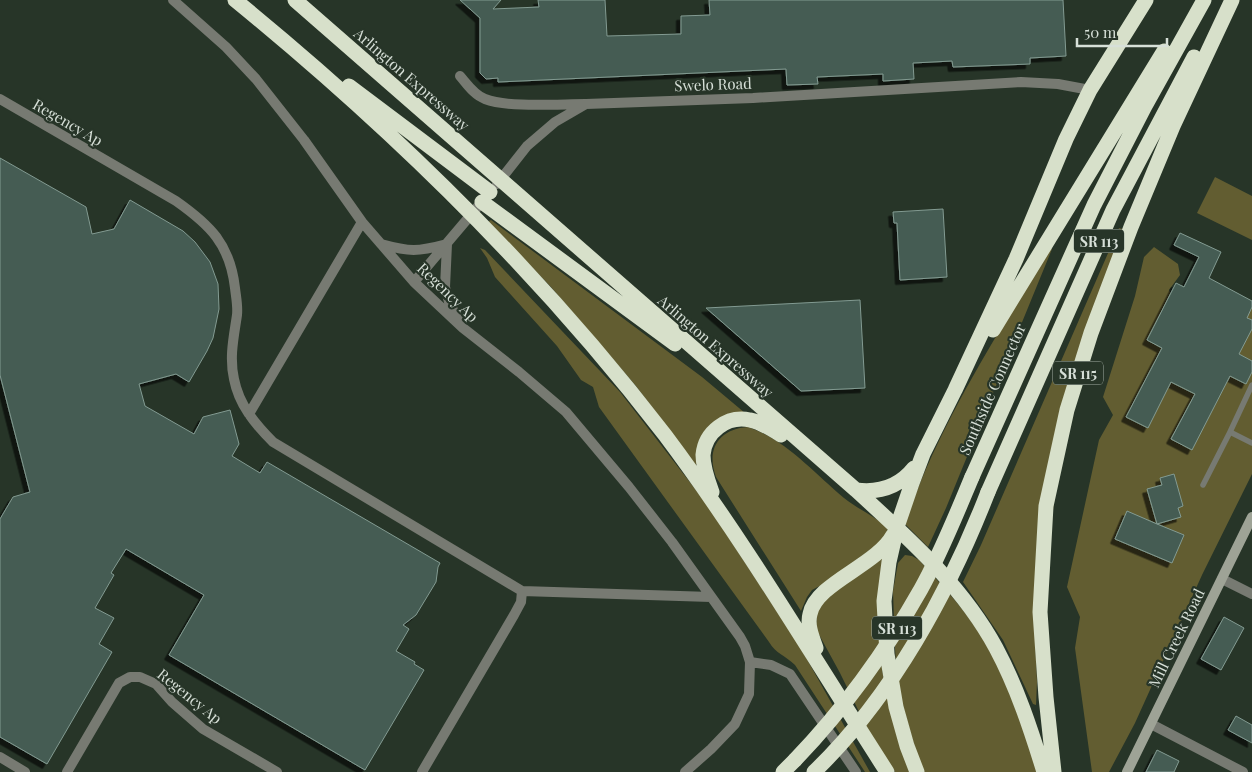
<svg xmlns="http://www.w3.org/2000/svg" width="1252" height="772" viewBox="0 0 1252 772" font-family="'Playfair Display',serif">
  <style>
    .green { fill: #625d31 }
    .building { fill: #445b52; stroke: #839b92; filter: url(#shadow) }
    .lines { fill: none; stroke-linecap: round; stroke-linejoin: round }
    .lane { stroke: #777a72; stroke-width: 5.5 }
    .street { stroke: #777a72; stroke-width: 10 }
    .secondary { stroke: #9ea396; stroke-width: 10 }
    .highway { stroke: #d7e0ca; stroke-width: 15 }
    .highway-bridge { stroke: #d7e0ca; stroke-width: 15 }
    .labels { text-anchor: middle; dominant-baseline: central; stroke-width: 4.5; stroke-linejoin: round; paint-order: stroke }
    .shield { fill: #273528; stroke: #a2ada3; stroke-width: 1 }
    .shield-label { font-size: 14px; font-weight: bold; fill: #d7e0d8 }
    .street-label { font-size: 15px; fill: #d7e0d8; stroke: #273528 }
  </style>
  <defs>
    <filter id="shadow"><feDropShadow dx="-4.5" dy="4.5" stdDeviation="0" flood-color="#0009"/></filter>
  </defs>
  <rect width="100%" height="100%" fill="#273528"/>
  <path class="green" d="M 1215,177 L 1252,196 L 1252,240 L 1197,213 Z
    M 491,220 L 702,377 L 745,413 L 735,414 L 698,464 L 695,465 L 636,386 L 551,287 L 490,224 L 489,221 Z
    M 1119,228 L 1123,229 L 1072,375 L 1035,638 L 1037,682 L 1036,705 L 1033,704 L 1003,640 L 963,582 L 981,545 Z
    M 1049,247 L 1052,249 L 946,508 L 928,547 L 905,524 C 938,424 997,337 1049,247 Z
    M 1154,247 L 1178,264 L 1180,275 L 1169,290 L 1176,304 L 1238,294 L 1252,301 L 1252,474 L 1202,575 L 1135,723 L 1109,772 L 1092,772 L 1075,648 L 1080,617 L 1067,587 L 1099,440 L 1113,415 L 1103,397 L 1135,296 L 1144,257 Z
    M 480,248 L 485,250 L 620,392 L 706,503 L 799,645 L 870,772 L 865,772 L 795,665 C 785,655 776,654 769,642 L 599,407 L 593,387 L 581,380 L 557,346 L 495,277 L 487,258 Z
    M 748,427 C 786,440 814,473 844,498 C 858,509 874,516 888,528 L 886,538 L 827,582 L 812,590 L 807,597 L 801,611 L 716,477 C 706,450 718,429 748,427 Z
    M 905,555 L 912,556 L 919,560 C 940,583 961,605 978,631 C 1006,675 1021,724 1038,772 L 922,772 L 898,689 L 895,649 L 893,591 L 898,563 Z
    M 880,558 L 883,559 L 881,660 L 884,683 L 911,772 L 895,772 L 869,732 L 840,673 L 816,629 L 817,607 L 822,600 Z"/>
  <path class="building" d="M 460,0 L 501,0 L 493,9 L 539,7 L 538,0 L 605,0 L 607,36 L 681,34 L 681,16 L 710,15 L 709,0 L 1063,0 L 1066,56 L 1030,58 L 1030,64 L 953,67 L 952,61 L 913,63 L 914,79 L 883,81 L 883,74 L 817,77 L 818,84 L 787,85 L 786,69 L 498,82 L 498,78 L 486,79 L 480,73 L 480,18 Z
    M 0,158 L 86,207 L 92,234 L 114,229 L 130,200 L 183,231 L 195,242 L 210,262 L 218,284 L 219,309 L 213,338 L 207,351 L 189,382 L 176,374 L 139,384 L 145,406 L 194,434 L 203,417 L 230,410 L 239,444 L 232,456 L 260,473 L 267,462 L 440,563 L 438,567 L 436,582 L 416,615 L 403,625 L 409,629 L 396,651 L 415,662 L 414,664 L 424,670 L 365,770 L 169,655 L 204,595 L 126,549 L 111,573 L 114,575 L 95,608 L 114,618 L 99,644 L 112,652 L 47,764 L 0,737 L 0,519 L 13,497 L 30,492 L 0,375 Z
    M 943,209 L 947,277 L 900,280 L 897,223 L 894,223 L 893,212 Z
    M 1180,233 L 1221,252 L 1209,278 L 1252,301 L 1252,307 L 1247,318 L 1252,320 L 1252,329 L 1239,354 L 1252,361 L 1252,372 L 1246,384 L 1230,376 L 1192,450 L 1171,439 L 1195,394 L 1171,382 L 1148,428 L 1126,417 L 1162,348 L 1147,340 L 1176,283 L 1184,287 L 1199,257 L 1174,245 Z
    M 860,300 L 865,388 L 801,391 L 706,308 Z
    M 1174,474 L 1183,506 L 1178,508 L 1181,517 L 1157,524 L 1184,535 L 1172,563 L 1115,539 L 1127,511 L 1157,524 L 1147,489 L 1162,485 L 1160,478 Z
    M 1224,617 L 1244,628 L 1221,670 L 1201,659 Z
    M 1236,716 L 1252,725 L 1252,743 L 1228,730 Z
    M 1157,750 L 1179,761 L 1174,772 L 1146,772 Z"/>
  <g class="lines">
    <path class="lane" d="M 1230,432 L 1252,385
      M 1203,485 L 1230,432 L 1252,443"/>
    <path class="street" d="M 173,0 L 226,47 L 256,79 L 304,140 L 362,222 L 414,282 L 463,328 L 519,372 L 566,412 L 629,487 L 672,542 L 740,637 L 745,646 L 750,662 L 749,694 L 735,724 L 711,749 L 685,772
      M 460,76 C 467,84 474,95 485,99 C 508,108 559,104 585,104
      M 0,99 L 176,201 C 210,225 230,244 235,288 C 236,297 238,306 237,315 C 234,336 229,357 234,379 C 239,405 255,424 273,442 L 522,591 L 521,602 L 514,615 L 422,772
      M 497,184 L 527,146 L 555,122 L 586,104 L 753,98 L 1021,82 L 1058,84 L 1090,90
      M 381,244 C 410,252 417,252 447,244
      M 447,244 L 445,287 L 449,302 L 460,323
      M 414,282 L 486,197
      M 249,414 L 362,222
      M 1222,579 L 1252,594
      M 522,591 L 711,597
      M 750,662 L 771,665 L 790,674 L 856,772
      M 1151,724 L 1243,772
      M 0,757 L 25,772
      M 67,772 L 119,683 L 130,677 L 140,677 L 156,684 L 172,702 L 203,729 L 277,772"/>
    <path class="secondary" d="M 1127,772 L 1252,517"/>
    <path class="highway" d="M 235,0 C 392,128 541,274 665,435 C 746,543 814,659 887,772
      M 295,0 L 856,490 C 908,538 962,585 996,648 C 1017,687 1031,730 1044,772
      M 349,86 L 490,192
      M 482,202 L 675,344
      M 993,330 L 1164,51
      M 972,477 L 1094,205 L 1145,106 L 1204,0
      M 856,490 C 879,493 899,487 914,468
      M 712,492 C 708,481 703,468 703,455 C 705,432 727,415 750,420 C 761,422 771,429 781,435
      M 988,492 L 1113,210 L 1194,57
      M 816,648 C 812,637 807,625 810,614 C 816,583 876,566 893,535
      M 783,772 L 795,760
      M 917,772 L 907,746 L 896,707 L 887,654 L 884,601 L 889,562 L 897,527 L 912,483 L 923,454 L 955,390 L 1016,259 L 1066,139 L 1090,90 L 1146,0
      M 1054,772 L 1046,697 L 1040,612 L 1046,506 L 1067,410 L 1091,333 L 1131,227 L 1173,126 L 1232,0"/>
    <path class="highway-bridge" d="M 795,760 C 844,709 886,651 921,589 C 941,553 956,515 972,477
      M 814,772 C 892,697 949,592 988,492"/>
  </g>
  <g class="labels">
    <g class="shield">
      <rect x="1074" y="229.5" width="50" height="23" rx="4"/>
      <rect x="1053" y="361.5" width="50" height="23" rx="4"/>
      <rect x="872" y="616.5" width="50" height="23" rx="4"/>
    </g>
    <g class="shield-label">
      <text x="1099" y="241">SR 113</text>
      <text x="1078" y="373">SR 115</text>
      <text x="897" y="628">SR 113</text>
    </g>
    <g class="street-label">
      <text transform="translate(412 79) rotate(41)">Arlington Expressway</text>
      <text transform="translate(713 84) rotate(-2)">Swelo Road</text>
      <text transform="translate(68 122) rotate(30)">Regency Ap</text>
      <text transform="translate(448 292) rotate(44)">Regency Ap</text>
      <text transform="translate(716 346) rotate(41)">Arlington Expressway</text>
      <text transform="translate(992 389) rotate(-66)">Southside Connector</text>
      <text transform="translate(1176 638) rotate(-64)">Mill Creek Road</text>
      <text transform="translate(190 696) rotate(39)">Regency Ap</text>
    </g>
  </g>
  <path d="M1077 38v8h90v-8" fill="none" stroke="#d7e0d8" stroke-width="2.5"/>
  <text x="1084" y="38" font-size="15" fill="#d7e0d8" stroke="#273528" stroke-width="4" paint-order="stroke">50 m</text>
</svg>
